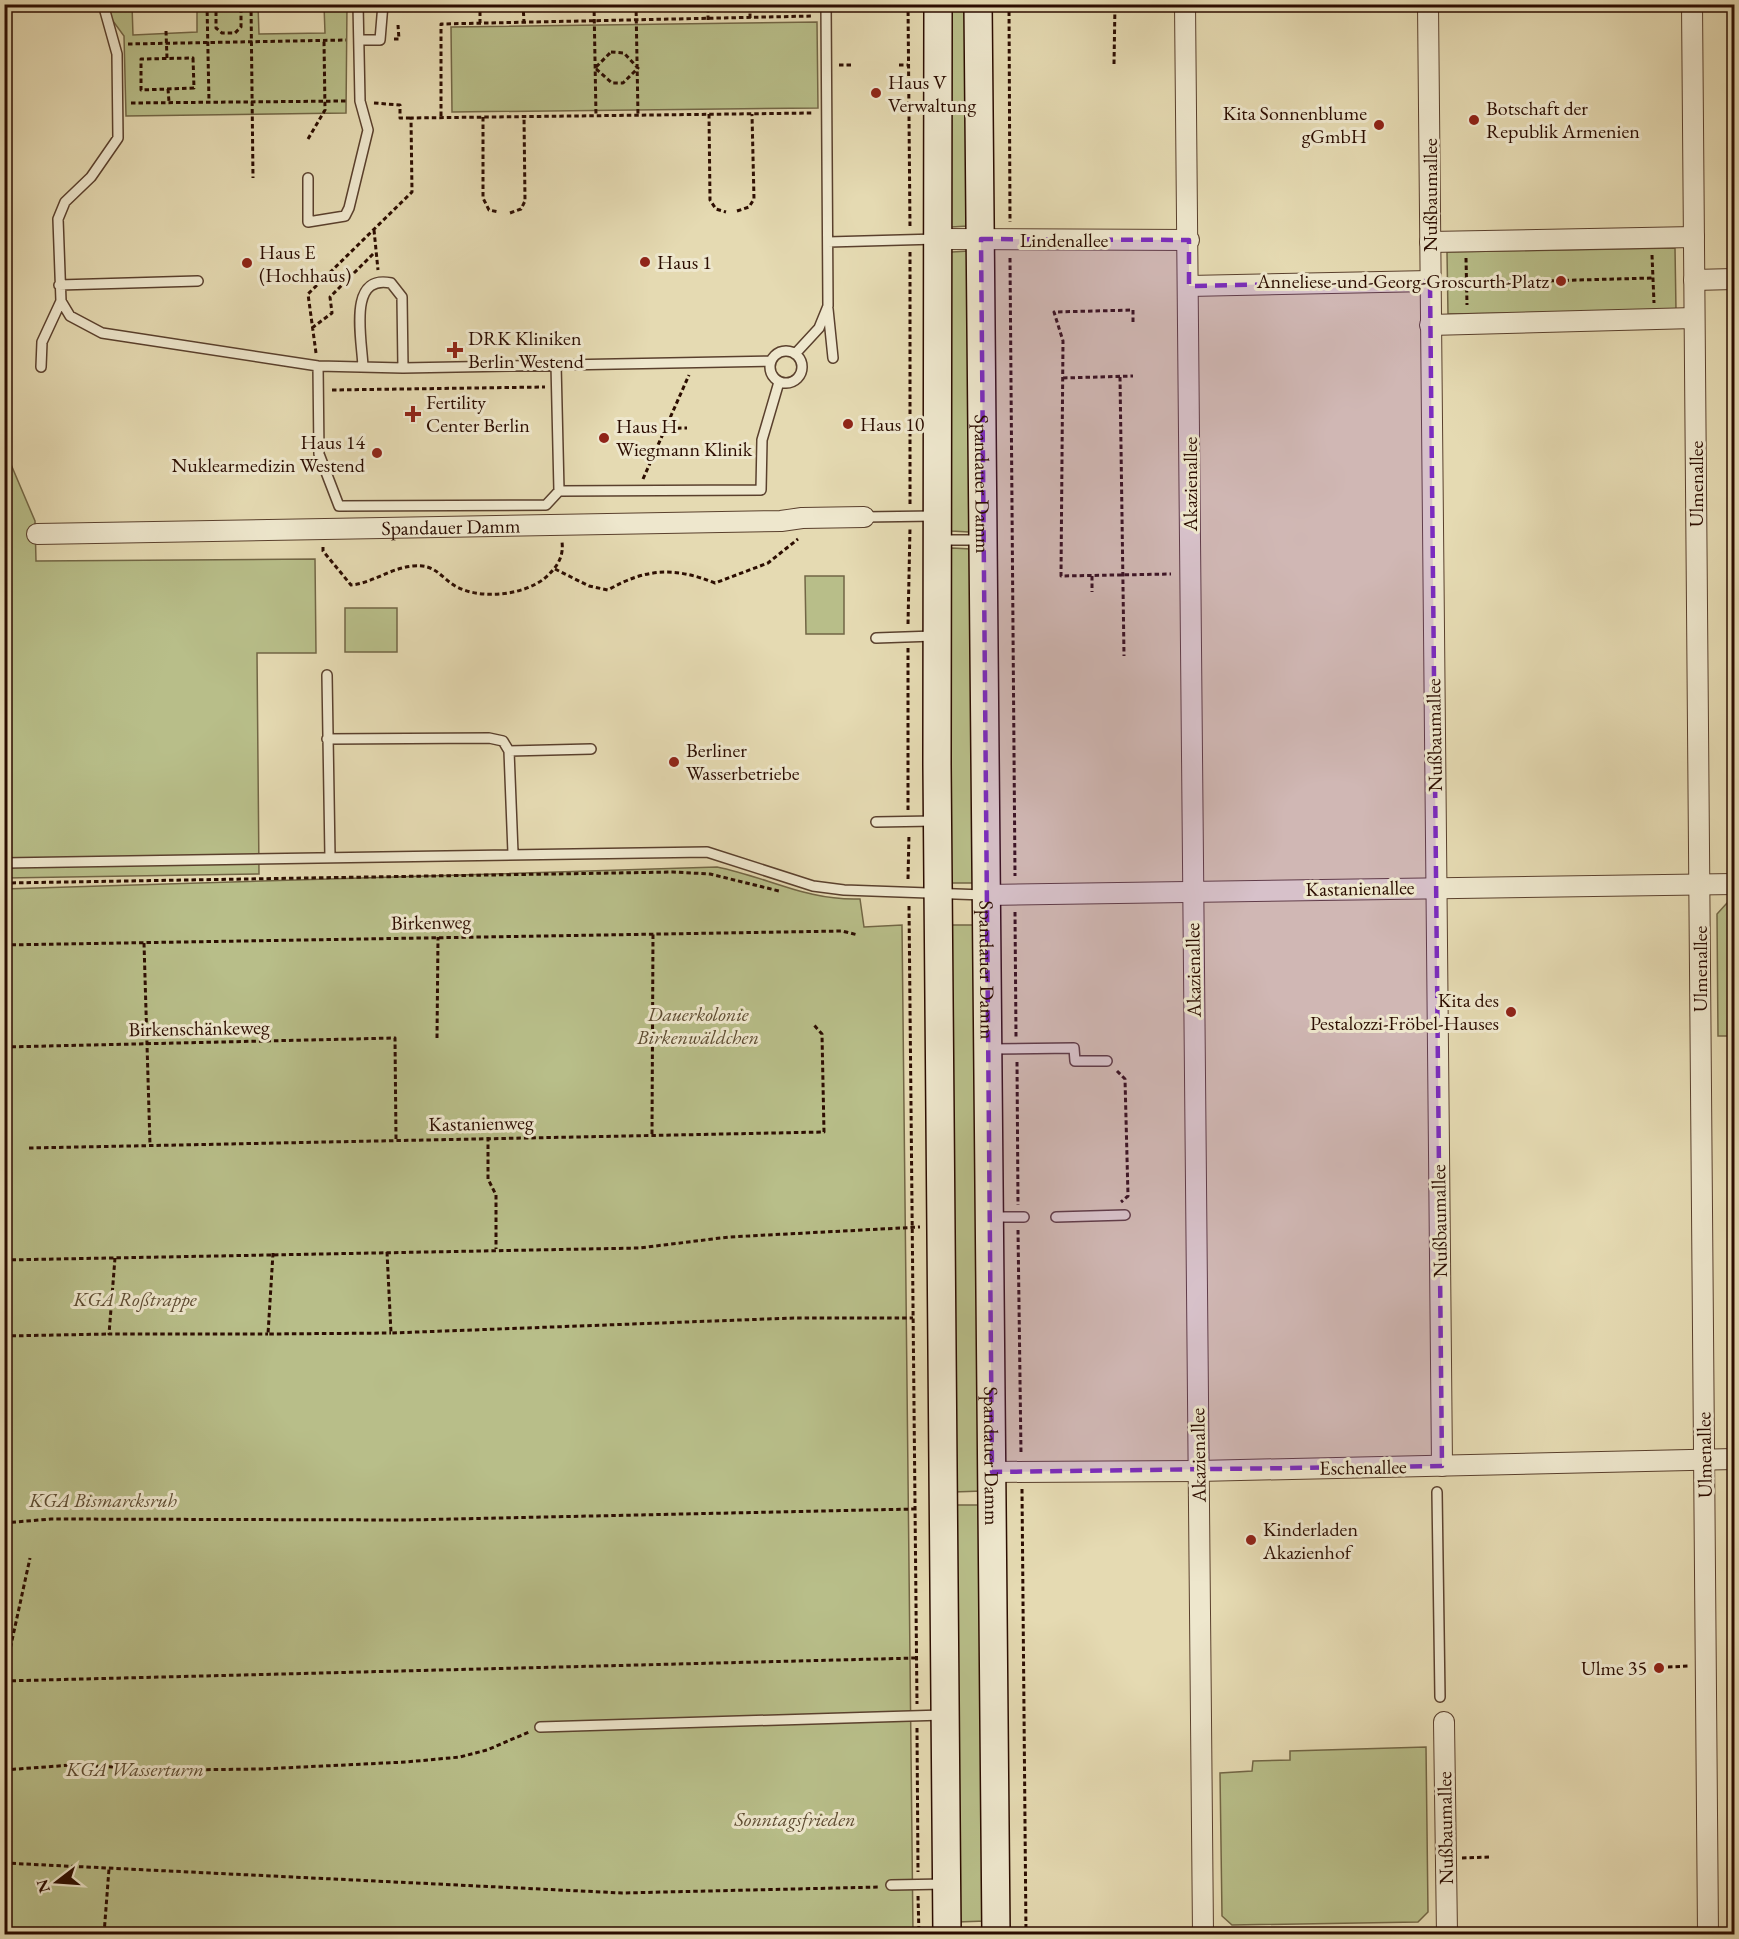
<svg xmlns="http://www.w3.org/2000/svg" width="1739" height="1939" viewBox="0 0 1739 1939" font-family="'EB Garamond',serif">
  <style>
    .green { fill: #b8be89; stroke: #726645; stroke-width: 1.5 }
    .lines { fill: none; stroke-linecap: round; stroke-linejoin: round }
    .service-casing { stroke: #5a402d; stroke-width: 12 }
    .minor-casing { stroke: #5a402d; stroke-width: 22 }
    .secondary-casing { stroke: #2c0d01; stroke-width: 30 }
    .path { stroke: #2c0d01; stroke-width: 3; stroke-dasharray: 4.5 3; stroke-linecap: butt }
    .service { stroke: #eee7cd; stroke-width: 9 }
    .minor { stroke: #eee7cd; stroke-width: 20 }
    .secondary { stroke: #eee7cd; stroke-width: 27 }
    .marked { fill: #7b2cbf; fill-opacity: 0.2; stroke: #7b2cbf; stroke-width: 4.5; stroke-dasharray: 12 8; stroke-linejoin: round }
    .poi-dot { fill: #8f2418; stroke: #eee7cd; stroke-width: 2 }
    .labels { text-anchor: middle; dominant-baseline: central; stroke-width: 6; stroke-linejoin: round; paint-order: stroke }
    .poi-label { font-size: 20px; fill: #2c0d01; stroke: #eee7cd; text-anchor: start }
    .street-label { font-size: 20px; fill: #2c0d01; stroke: #eee7cd }
    .park-label { font-size: 20px; font-style: italic; fill: #5d4b31; stroke: #eee7cd }
  </style>
  <rect width="100%" height="100%" fill="#e5dab2"/>
  <filter id="stains"><feTurbulence type="fractalNoise" baseFrequency=".00333" numOctaves="4"/><feColorMatrix values="0 0 0 0 .2 0 0 0 0 .09 0 0 0 0 .02 0 0 0 .5 -.17"/></filter>
  <radialGradient id="worn" r=".72"><stop offset=".6" stop-color="#630" stop-opacity="0"/><stop offset="1" stop-color="#630" stop-opacity=".3"/></radialGradient>
  <path class="green" d="M 197,4 L 258,5 L 259,34 L 325,33 L 324,5 L 347,5 L 346,113 L 126,116 L 124,36 L 110,17 L 109,5 L 132,5 L 133,35 L 197,32 Z
    M 947,5 L 968,5 L 968,226 L 951,227 Z
    M 817,22 L 818,108 L 452,112 L 451,27 Z
    M 1675,248 L 1676,310 L 1448,314 L 1447,252 Z
    M 969,251 L 969,532 L 951,531 L 949,529 L 949,255 L 952,252 Z
    M 4,448 L 35,521 L 36,561 L 315,559 L 316,653 L 257,653 L 259,874 L 5,878 Z
    M 952,548 L 971,549 L 978,879 L 973,883 L 949,883 L 949,550 Z
    M 805,576 L 844,576 L 844,634 L 806,634 Z
    M 345,608 L 397,608 L 397,652 L 345,652 Z
    M 717,867 C 767,877 807,901 860,899 L 864,927 L 902,925 L 913,1934 L 5,1934 L 4,889 Z
    M 1727,903 L 1734,903 L 1734,1036 L 1718,1036 L 1717,914 Z
    M 947,925 L 977,925 L 983,1491 L 953,1492 Z
    M 953,1505 L 982,1505 L 986,1921 L 957,1922 Z
    M 1426,1747 L 1428,1912 L 1418,1922 L 1232,1925 L 1222,1916 L 1220,1773 L 1252,1771 L 1253,1761 L 1290,1760 L 1290,1751 Z"/>
  <g class="lines">
    <g class="service-casing">
      <path id="service" d="M 103,4 L 117,54 L 118,138 L 91,177 L 65,202 L 58,219 L 61,301 L 70,316 L 102,333 L 318,366 L 403,368 L 771,361
        M 359,40 L 380,40 L 383,4
        M 308,178 L 308,222 L 345,216 L 349,208 L 368,130 L 360,101 L 358,4
        M 828,242 L 937,239
        M 59,285 L 198,281
        M 828,309 L 833,358
        M770 367a16 16 0 1 1 32 0a16 16 0 1 1-32 0Z
        M 795,354 L 819,328 L 828,306 L 826,4
        M 556,364 L 559,491
        M 318,366 L 319,454 L 339,506 L 546,505 L 559,491 L 761,490 L 762,440 L 779,382
        M 41,367 L 42,342 L 61,301
        M 363,367 C 362,339 347,274 391,283 L 402,297 L 403,368
        M 864,517 L 934,516
        M 941,540 L 981,540
        M 876,638 L 934,636
        M 327,675 L 330,857
        M 327,739 L 489,738 L 503,741 L 509,751 L 513,853
        M 509,751 L 591,749
        M 876,822 L 934,821
        M 4,863 L 707,852 L 813,886 L 844,890 L 984,895
        M 990,1049 L 1074,1048 L 1075,1061 L 1107,1061
        M 992,1217 L 1024,1217
        M 1056,1217 L 1125,1215
        M 1437,1492 L 1440,1697
        M 540,1727 L 943,1715
        M 891,1885 L 945,1884"/>
    </g>
    <g class="minor-casing">
      <g id="minor">
        <path d="M 1185,4 L 1203,1934"/>
        <path d="M 1428,4 L 1442,1466"/>
        <path d="M 1692,4 L 1708,1934"/>
        <path d="M 940,239 L 1189,240"/>
        <path d="M 1430,242 L 1694,237"/>
        <path d="M 1694,280 L 1734,279"/>
        <path d="M 1189,286 L 1430,281"/>
        <path d="M 1430,325 L 1694,318"/>
        <path id="s1" d="M 37,534 L 781,521 L 802,518 L 864,517"/>
        <path d="M 986,895 L 1734,884"/>
        <path d="M 992,1472 L 1198,1471 L 1734,1459"/>
        <path d="M 1444,1722 L 1447,1934"/>
      </g>
    </g>
    <g class="secondary-casing">
      <g id="secondary">
        <path d="M 938,4 L 937,765 L 947,1934"/>
        <path id="s2" d="M 978,4 L 996,1934"/>
      </g>
    </g>
    <path class="path" d="M 207,4 L 209,102
      M 216,4 L 216,28 L 222,33 L 235,33 L 241,27 L 241,4
      M 251,4 L 253,178
      M 480,4 L 480,23
      M 523,4 L 524,22
      M 594,4 L 596,116
      M 636,4 L 638,116
      M 908,4 L 910,228
      M 1009,4 L 1010,222
      M 750,18 L 750,4
      M 708,20 L 708,4
      M 166,31 L 167,58
      M 394,39 L 399,39 L 398,25
      M 128,44 L 346,40
      M 611,52 L 624,53 L 638,68 L 623,83 L 612,83 L 595,68 Z
      M 193,58 L 194,88 L 141,90 L 141,59 Z
      M 1114,64 L 1115,4
      M 839,65 L 853,65
      M 899,65 L 908,65
      M 168,89 L 169,102
      M 131,103 L 346,101
      M 374,103 L 400,105 L 400,118 L 411,118
      M 709,114 L 710,200 L 716,209 L 726,212
      M 441,116 L 441,24 L 813,16
      M 483,117 L 483,198 L 489,210 L 499,212
      M 308,139 L 325,110 L 324,41
      M 737,211 L 749,207 L 754,199 L 752,114
      M 510,213 L 521,209 L 525,201 L 524,116
      M 374,230 L 378,270
      M 1652,255 L 1654,303
      M 1010,258 L 1015,876
      M 1466,258 L 1467,305
      M 1467,283 L 1653,278
      M 1133,322 L 1133,310 L 1054,312 L 1063,341 L 1061,576 L 1171,574
      M 312,328 L 332,313 L 330,297 L 375,252
      M 316,353 L 308,294 L 412,192 L 411,118 L 813,113
      M 1120,377 L 1124,656
      M 1063,378 L 1133,376
      M 332,390 L 545,387
      M 632,429 L 687,428
      M 643,479 L 689,375
      M 910,504 L 910,252
      M 323,547 L 323,551 L 351,585 C 373,583 390,568 413,566 C 437,564 439,577 457,587 C 482,600 524,595 545,578 C 556,568 564,558 562,542
      M 555,569 L 589,586 L 608,590 C 646,568 675,567 715,583 L 768,563 L 798,539
      M 1092,576 L 1092,592
      M 908,624 L 910,528
      M 908,648 L 908,810
      M 908,879 L 909,834
      M 4,883 L 673,872 L 710,874 L 779,891
      M 909,906 L 917,1704
      M 1015,912 L 1016,1037
      M 144,943 L 150,1145
      M 4,945 L 842,931 L 858,935
      M 437,1038 L 438,937
      M 4,1047 L 395,1038 L 396,1139
      M 1017,1062 L 1018,1205
      M 1117,1071 L 1125,1079 L 1128,1196 L 1121,1202
      M 652,1134 L 653,933
      M 488,1137 L 488,1179 L 496,1195 L 496,1249
      M 29,1148 L 824,1132 L 822,1034 L 814,1025
      M 1018,1230 L 1021,1454
      M 387,1252 L 391,1333 L 794,1318 L 913,1318
      M 273,1253 L 268,1334 L 391,1333
      M 115,1258 L 109,1334 L 268,1334
      M 4,1260 L 639,1248 L 729,1237 L 920,1227
      M 4,1336 L 109,1334
      M 1022,1489 L 1026,1934
      M 4,1523 L 51,1519 L 407,1520 L 914,1509
      M 1668,1667 L 1689,1666
      M 4,1677 L 30,1558
      M 4,1681 L 916,1658
      M 917,1728 L 918,1872
      M 4,1770 L 72,1765 L 176,1770 L 261,1769 L 406,1762 L 460,1757 L 487,1750 L 529,1732
      M 4,1772 L 10,1862
      M 1462,1858 L 1492,1857
      M 4,1863 L 622,1893 L 880,1887
      M 918,1896 L 919,1934
      M 104,1934 L 109,1869"/>
    <use href="#service" class="service"/>
    <use href="#minor" class="minor"/>
    <use href="#secondary" class="secondary"/>
  </g>
  <path class="marked" d="M 981,239 L 1189,240 L 1189,286 L 1430,281 L 1442,1466 L 992,1472 Z"/>
  <g class="poi-dot">
    <circle cx="876" cy="93" r="6"/>
    <circle cx="1474" cy="120" r="6"/>
    <circle cx="1379" cy="125" r="6"/>
    <circle cx="645" cy="262" r="6"/>
    <circle cx="247" cy="263" r="6"/>
    <circle cx="1561" cy="281" r="6"/>
    <path d="M452 341h6v6h6v6h-6v6h-6v-6h-6v-6h6z"/>
    <path d="M410 405h6v6h6v6h-6v6h-6v-6h-6v-6h6z"/>
    <circle cx="848" cy="424" r="6"/>
    <circle cx="604" cy="438" r="6"/>
    <circle cx="377" cy="453" r="6"/>
    <circle cx="674" cy="762" r="6"/>
    <circle cx="1511" cy="1012" r="6"/>
    <circle cx="1251" cy="1540" r="6"/>
    <circle cx="1659" cy="1668" r="6"/>
  </g>
  <g class="labels">
    <g class="poi-label">
      <text x="888" y="82">Haus V<tspan x="888" dy="23">Verwaltung</tspan></text>
      <text x="1486" y="108">Botschaft der<tspan x="1486" dy="23">Republik Armenien</tspan></text>
      <text x="1367" y="113" text-anchor="end">Kita Sonnenblume<tspan x="1367" dy="23">gGmbH</tspan></text>
      <text x="259" y="252">Haus E<tspan x="259" dy="23">(Hochhaus)</tspan></text>
      <text x="657" y="262">Haus 1</text>
      <text x="1549" y="281" text-anchor="end">Anneliese-und-Georg-Groscurth-Platz</text>
      <text x="468" y="338">DRK Kliniken<tspan x="468" dy="23">Berlin Westend</tspan></text>
      <text x="426" y="402">Fertility<tspan x="426" dy="23">Center Berlin</tspan></text>
      <text x="860" y="424">Haus 10</text>
      <text x="616" y="426">Haus H<tspan x="616" dy="23">Wiegmann Klinik</tspan></text>
      <text x="365" y="442" text-anchor="end">Haus 14<tspan x="365" dy="23">Nuklearmedizin Westend</tspan></text>
      <text x="686" y="750">Berliner<tspan x="686" dy="23">Wasserbetriebe</tspan></text>
      <text x="1499" y="1000" text-anchor="end">Kita des<tspan x="1499" dy="23">Pestalozzi-Fröbel-Hauses</tspan></text>
      <text x="1263" y="1529">Kinderladen<tspan x="1263" dy="23">Akazienhof</tspan></text>
      <text x="1647" y="1668" text-anchor="end">Ulme 35</text>
    </g>
    <g class="street-label">
      <text transform="translate(1430 195) rotate(-90)">Nußbaumallee</text>
      <text x="1064" y="240">Lindenallee</text>
      <text stroke="none"><textPath href="#s2" startOffset="480">Spandauer Damm</textPath></text>
      <text transform="translate(1190 484) rotate(-90)">Akazienallee</text>
      <text transform="translate(1696 484) rotate(-90)">Ulmenallee</text>
      <text stroke="none"><textPath href="#s1" startOffset="414">Spandauer Damm</textPath></text>
      <text transform="translate(1434 735) rotate(-91)">Nußbaumallee</text>
      <text transform="translate(1360 888) rotate(-1)">Kastanienallee</text>
      <text transform="translate(431 922) rotate(-1)">Birkenweg</text>
      <text transform="translate(1700 969) rotate(-90)">Ulmenallee</text>
      <text stroke="none"><textPath href="#s2" startOffset="966">Spandauer Damm</textPath></text>
      <text transform="translate(1193 970) rotate(-91)">Akazienallee</text>
      <text transform="translate(199 1028) rotate(-1)">Birkenschänkeweg</text>
      <text transform="translate(481 1123) rotate(-1)">Kastanienweg</text>
      <text transform="translate(1439 1221) rotate(-91)">Nußbaumallee</text>
      <text stroke="none"><textPath href="#s2" startOffset="1452">Spandauer Damm</textPath></text>
      <text transform="translate(1198 1455) rotate(-91)">Akazienallee</text>
      <text transform="translate(1704 1455) rotate(-91)">Ulmenallee</text>
      <text transform="translate(1363 1467) rotate(-1)">Eschenallee</text>
      <text transform="translate(1445 1828) rotate(-91)">Nußbaumallee</text>
    </g>
    <g class="park-label">
      <text x="698" y="1014">Dauerkolonie<tspan x="698" dy="23">Birkenwäldchen</tspan></text>
      <text x="135" y="1299">KGA Roßtrappe</text>
      <text x="103" y="1500">KGA Bismarcksruh</text>
      <text x="135" y="1769">KGA Wasserturm</text>
      <text x="795" y="1819">Sonntagsfrieden</text>
    </g>
  </g>
  <rect width="1739" height="1939" fill="none" stroke="#e5dab2" stroke-width="24"/>
  <rect x="6" y="6" width="1727" height="1927" fill="none" stroke="#2c0d01" stroke-width="3"/>
  <rect x="12" y="12" width="1715" height="1915" fill="none" stroke="#2c0d01" stroke-width="1.5"/>
  <g transform="translate(57 1882) rotate(253)" stroke="#eee7cd" stroke-width="4.5" paint-order="stroke">
  <path d="M0-4.5L10 22L0 15L-10 22Z" fill="#2c0d01"/>
  <text y="-9" font-size="16" font-weight="bold" text-anchor="middle" fill="#2c0d01">N</text>
  </g>
  <rect width="100%" height="100%" filter="url(#stains)"/>
  <rect width="100%" height="100%" fill="url(#worn)"/>
</svg>
